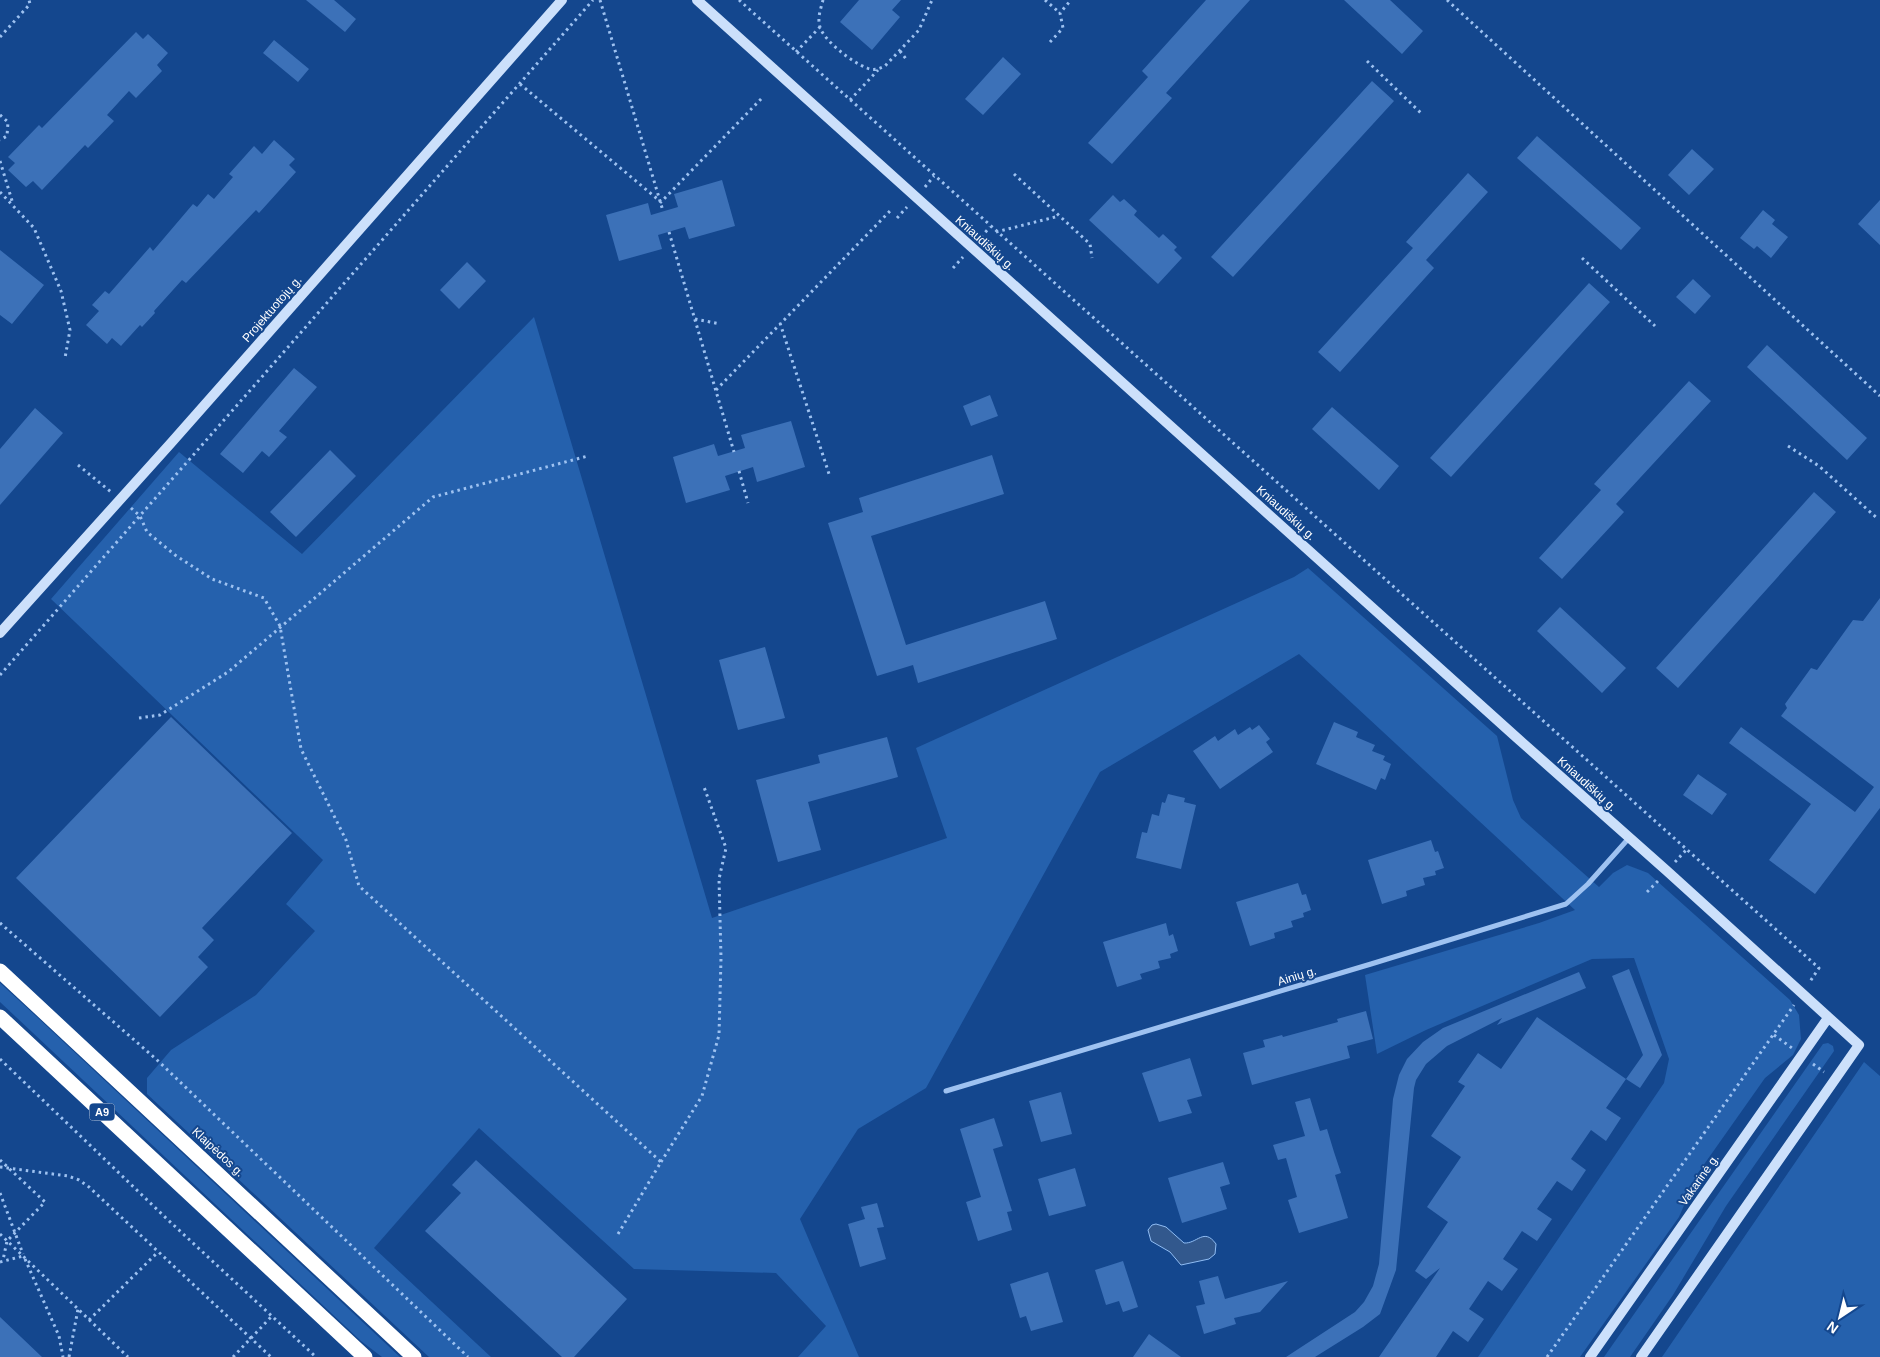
<svg xmlns="http://www.w3.org/2000/svg" width="1880" height="1357" viewBox="0 0 1880 1357" font-family="Helvetica,sans-serif">
  <style>
    .green { fill: #2561ad }
    .water { fill: #32588d; stroke: #90bdf4 }
    .building { fill: #3c71b8 }
    .lines { fill: none; stroke-linecap: round; stroke-linejoin: round }
    .path { stroke: #9ec2f1; stroke-width: 3; stroke-dasharray: 2.5 4; stroke-linecap: butt }
    .street { stroke: #9ec2f1; stroke-width: 5 }
    .secondary { stroke: #cce0fb; stroke-width: 10 }
    .highway { stroke: #fff; stroke-width: 15 }
    .labels { text-anchor: middle; dominant-baseline: central; stroke-width: 4; stroke-linejoin: round; paint-order: stroke }
    .shield { fill: #14478e; stroke: #b8c8dd; stroke-width: 1 }
    .shield-label { font-size: 11px; font-weight: bold; fill: #fff }
    .street-label { font-size: 12px; fill: #fff; stroke: #14478e }
  </style>
  <rect width="100%" height="100%" fill="#14478e"/>
  <path class="green" d="M 534,317 L 712,918 L 947,838 L 916,748 L 1294,577 L 1308,568 L 1497,736 L 1513,800 L 1521,818 L 1599,887 L 1613,873 L 1627,865 L 1648,873 L 1790,1000 L 1799,1015 L 1801,1039 L 1793,1055 L 1765,1078 L 1698,1173 L 1679,1217 L 1580,1357 L 1478,1357 L 1664,1083 L 1669,1059 L 1634,958 L 1592,959 L 1426,1030 L 1377,1054 L 1365,975 L 1539,923 L 1575,910 L 1299,654 L 1100,772 L 926,1088 L 858,1129 L 800,1219 L 859,1357 L 798,1357 L 826,1326 L 776,1273 L 634,1269 L 479,1128 L 374,1248 L 491,1357 L 429,1357 L 147,1094 L 147,1078 L 171,1050 L 256,995 L 315,931 L 286,904 L 323,860 L 51,599 L 179,452 L 302,554 Z
    M 0,983 L 38,1018 L 400,1357 L 382,1357 L 361,1341 L 0,1002 Z
    M 1828,1043 L 1833,1046 L 1834,1051 L 1726,1206 L 1673,1295 L 1630,1357 L 1604,1357 L 1823,1044 Z
    M 1864,1062 L 1880,1076 L 1880,1357 L 1662,1357 Z"/>
  <path class="water" d="M 1156,1224 L 1166,1227 L 1184,1243 C 1197,1244 1204,1227 1216,1244 L 1215,1254 L 1209,1259 L 1181,1265 L 1170,1252 L 1151,1241 L 1148,1230 L 1152,1225 Z"/>
  <path class="building" d="M 306,0 L 334,0 L 356,19 L 345,32 Z
    M 859,0 L 901,0 L 892,10 L 900,17 L 872,50 L 840,22 Z
    M 1206,0 L 1250,0 L 1166,93 L 1172,98 L 1112,164 L 1088,143 L 1148,77 L 1142,71 Z
    M 1344,0 L 1390,0 L 1423,31 L 1402,54 Z
    M 136,32 L 143,39 L 148,34 L 168,53 L 157,65 L 162,71 L 136,98 L 129,91 L 107,115 L 114,121 L 88,148 L 85,145 L 42,190 L 33,181 L 26,187 L 8,170 L 15,163 L 8,157 L 39,125 L 42,128 Z
    M 274,40 L 309,69 L 298,82 L 263,53 Z
    M 1003,57 L 1021,74 L 983,115 L 965,99 Z
    M 1372,81 L 1394,101 L 1233,277 L 1211,257 Z
    M 1537,136 L 1641,228 L 1621,250 L 1517,158 Z
    M 274,140 L 295,159 L 289,165 L 296,172 L 259,213 L 256,210 L 186,283 L 182,280 L 154,311 L 155,313 L 142,327 L 140,325 L 121,346 L 112,338 L 107,344 L 86,325 L 99,311 L 92,305 L 105,291 L 109,294 L 150,247 L 153,251 L 193,204 L 197,207 L 208,194 L 214,199 L 233,177 L 229,174 L 254,146 L 262,154 Z
    M 1692,149 L 1714,169 L 1689,195 L 1668,175 Z
    M 1468,173 L 1488,192 L 1426,260 L 1434,268 L 1340,372 L 1318,352 L 1413,248 L 1406,242 Z
    M 722,180 L 735,226 L 689,239 L 685,227 L 658,235 L 662,249 L 619,261 L 606,215 L 648,203 L 651,215 L 678,207 L 674,194 Z
    M 1113,195 L 1120,202 L 1124,199 L 1137,211 L 1134,215 L 1159,238 L 1163,234 L 1177,247 L 1174,250 L 1182,258 L 1158,284 L 1089,220 Z
    M 1880,200 L 1880,245 L 1858,224 Z
    M 1763,210 L 1775,220 L 1772,224 L 1788,237 L 1771,258 L 1757,246 L 1754,249 L 1740,238 Z
    M 0,250 L 44,285 L 12,324 L 0,315 Z
    M 467,262 L 486,281 L 459,309 L 440,290 Z
    M 1693,279 L 1711,296 L 1695,314 L 1676,297 Z
    M 1589,283 L 1610,302 L 1451,477 L 1430,458 Z
    M 1767,345 L 1867,438 L 1847,460 L 1747,367 Z
    M 294,368 L 317,387 L 279,431 L 287,437 L 269,457 L 262,451 L 243,473 L 220,454 Z
    M 1689,381 L 1711,401 L 1616,504 L 1624,512 L 1562,579 L 1539,558 L 1601,490 L 1594,484 Z
    M 990,395 L 998,416 L 971,426 L 963,406 Z
    M 1332,407 L 1399,466 L 1379,490 L 1312,429 Z
    M 35,408 L 63,433 L 0,505 L 0,449 Z
    M 791,421 L 805,467 L 757,482 L 753,467 L 725,476 L 730,490 L 686,503 L 673,457 L 714,444 L 718,456 L 745,448 L 741,435 Z
    M 330,450 L 356,476 L 296,537 L 270,512 Z
    M 992,455 L 1004,494 L 871,536 L 906,645 L 1045,601 L 1057,639 L 918,683 L 913,665 L 877,676 L 828,523 L 863,512 L 859,498 Z
    M 1814,492 L 1836,512 L 1678,688 L 1656,668 Z
    M 1880,598 L 1880,808 L 1815,894 L 1769,860 L 1811,804 L 1729,743 L 1741,727 L 1855,812 L 1874,787 L 1781,716 L 1787,708 L 1785,704 L 1811,668 L 1817,670 L 1853,620 L 1863,621 Z
    M 1560,607 L 1626,668 L 1602,693 L 1537,631 Z
    M 765,647 L 785,718 L 738,730 L 719,660 Z
    M 171,717 L 292,833 L 202,928 L 214,940 L 198,957 L 208,967 L 160,1017 L 16,878 Z
    M 1334,722 L 1358,732 L 1356,737 L 1375,745 L 1372,751 L 1385,756 L 1383,760 L 1391,764 L 1385,780 L 1381,778 L 1376,790 L 1316,764 Z
    M 1259,725 L 1270,739 L 1266,742 L 1273,752 L 1220,789 L 1193,751 L 1215,736 L 1218,741 L 1235,729 L 1238,735 L 1250,727 L 1252,730 Z
    M 887,737 L 898,777 L 808,802 L 821,850 L 778,862 L 756,780 L 820,763 L 818,755 Z
    M 1698,774 L 1727,794 L 1712,815 L 1683,795 Z
    M 1168,794 L 1185,798 L 1184,802 L 1196,805 L 1181,869 L 1136,858 L 1142,832 L 1147,833 L 1152,814 L 1159,816 L 1162,802 L 1165,803 Z
    M 1431,840 L 1435,852 L 1438,851 L 1444,868 L 1435,871 L 1436,875 L 1423,878 L 1425,885 L 1406,891 L 1407,896 L 1382,904 L 1368,860 Z
    M 1298,883 L 1302,895 L 1306,894 L 1311,910 L 1303,913 L 1304,917 L 1291,921 L 1293,927 L 1274,933 L 1275,938 L 1250,946 L 1236,902 Z
    M 1166,923 L 1169,936 L 1173,934 L 1178,951 L 1170,954 L 1171,958 L 1158,961 L 1160,968 L 1140,974 L 1142,979 L 1117,987 L 1103,942 Z
    M 1629,969 L 1662,1055 L 1640,1088 L 1626,1079 L 1643,1055 L 1612,976 Z
    M 1579,972 L 1586,988 L 1497,1025 L 1502,1018 L 1447,1046 L 1426,1064 L 1416,1080 L 1414,1088 L 1396,1270 L 1380,1314 L 1363,1327 L 1315,1357 L 1286,1357 L 1355,1312 L 1364,1302 L 1373,1286 L 1379,1264 L 1393,1099 L 1399,1075 L 1407,1059 L 1423,1042 L 1443,1028 Z
    M 1366,1011 L 1373,1039 L 1347,1046 L 1350,1058 L 1252,1085 L 1243,1053 L 1265,1047 L 1263,1040 L 1282,1035 L 1283,1037 L 1338,1022 L 1337,1019 Z
    M 1537,1017 L 1626,1079 L 1606,1108 L 1621,1118 L 1606,1141 L 1591,1130 L 1571,1159 L 1586,1170 L 1572,1191 L 1557,1181 L 1537,1209 L 1552,1219 L 1537,1241 L 1522,1231 L 1503,1259 L 1518,1269 L 1502,1291 L 1488,1281 L 1469,1309 L 1484,1319 L 1468,1342 L 1453,1331 L 1436,1357 L 1379,1357 L 1440,1268 L 1426,1279 L 1415,1271 L 1448,1222 L 1427,1207 L 1461,1157 L 1431,1136 L 1465,1086 L 1458,1082 L 1478,1053 L 1501,1069 Z
    M 1190,1058 L 1202,1096 L 1187,1100 L 1192,1113 L 1159,1122 L 1142,1073 Z
    M 1061,1092 L 1072,1134 L 1041,1142 L 1029,1101 Z
    M 1310,1098 L 1320,1131 L 1327,1129 L 1334,1152 L 1341,1173 L 1335,1175 L 1348,1218 L 1299,1233 L 1288,1200 L 1297,1197 L 1286,1158 L 1278,1160 L 1273,1145 L 1305,1136 L 1295,1102 Z
    M 994,1118 L 1003,1146 L 993,1149 L 1012,1211 L 1007,1212 L 1012,1230 L 978,1241 L 966,1202 L 981,1197 L 960,1129 Z
    M 476,1160 L 627,1299 L 574,1357 L 562,1357 L 425,1231 L 461,1193 L 452,1185 Z
    M 1223,1162 L 1230,1184 L 1220,1187 L 1227,1209 L 1182,1223 L 1168,1178 Z
    M 1075,1168 L 1086,1206 L 1049,1216 L 1038,1179 Z
    M 877,1203 L 884,1227 L 877,1228 L 886,1259 L 860,1267 L 848,1224 L 865,1219 L 861,1207 Z
    M 1123,1261 L 1138,1307 L 1123,1312 L 1119,1301 L 1106,1305 L 1095,1270 Z
    M 1048,1272 L 1063,1322 L 1031,1331 L 1026,1316 L 1020,1318 L 1010,1284 Z
    M 1218,1276 L 1225,1299 L 1288,1281 L 1260,1312 L 1234,1318 L 1236,1324 L 1204,1334 L 1196,1306 L 1205,1304 L 1199,1281 Z
    M 0,1317 L 42,1357 L 0,1357 Z
    M 1149,1334 L 1181,1357 L 1133,1357 Z"/>
  <g class="lines">
    <path class="path" d="M 600,0 L 663,211
      M 739,0 L 1819,968 L 1809,983
      M 823,0 C 821,8 817,18 820,27 C 824,41 853,63 867,68 C 873,71 879,69 885,66 L 919,30 L 932,0
      M 1045,0 L 1060,13
      M 1447,0 L 1880,396
      M 0,37 L 30,4 L 29,0
      M 1050,42 L 1063,28 L 1060,13 L 1071,0
      M 900,51 L 906,59
      M 796,52 L 820,27
      M 1367,61 L 1423,115
      M 520,84 L 661,202 L 762,98
      M 850,100 L 878,70
      M 0,115 L 8,122 L 7,136 L 0,140
      M 0,161 L 13,204
      M 1014,174 L 1090,244 L 1092,258
      M 925,187 L 934,176
      M 0,192 L 34,228 L 61,291 L 70,330 L 65,358
      M 897,218 L 907,207
      M 669,232 L 734,452
      M 996,232 L 1059,216
      M 981,237 L 990,227
      M 1582,258 L 1655,326
      M 953,268 L 963,257
      M 695,319 L 720,324
      M 780,323 L 830,477
      M 716,390 L 890,211
      M 1788,446 L 1819,466 L 1878,519
      M 78,465 L 111,492
      M 739,471 L 748,503
      M 131,508 L 140,516 L 147,532 L 175,555 L 212,579 L 264,598 L 280,626 L 301,749 L 346,840 L 359,886 L 661,1162 L 618,1234
      M 0,675 L 593,0
      M 139,718 L 160,715 L 228,672 L 433,497 L 588,456
      M 1675,862 L 1687,849
      M 1647,892 L 1658,881
      M 0,923 L 156,1059 L 468,1357
      M 1774,1035 L 1792,1048
      M 0,1059 L 167,1219 L 316,1357
      M 1813,1064 L 1824,1072
      M 0,1160 L 45,1202 L 7,1241 L 3,1260
      M 661,1162 L 702,1096 L 719,1035 L 721,958 L 719,879 L 726,848 L 704,787
      M 0,1167 L 68,1176 L 79,1180 L 89,1187 L 271,1357
      M 0,1193 L 23,1254
      M 0,1234 L 128,1357
      M 25,1259 L 59,1336 L 63,1357
      M 0,1262 L 23,1256
      M 89,1320 L 158,1252
      M 69,1357 L 78,1309
      M 233,1357 L 272,1316
      M 1547,1357 L 1794,1005"/>
    <path class="street" d="M 946,1091 L 1371,964 L 1566,904 L 1588,884 L 1629,838"/>
    <path class="secondary" d="M 697,0 L 1516,737 L 1667,871 L 1859,1045 L 1641,1357
      M 0,633 L 171,443 L 562,0
      M 1590,1357 L 1828,1018"/>
    <path class="highway" d="M 0,971 L 414,1357
      M 0,1017 L 365,1357"/>
  </g>
  <g class="labels">
    <rect class="shield" x="89.5" y="1103.5" width="25" height="17" rx="4"/>
    <g class="shield-label">
      <text x="102" y="1112">A9</text>
    </g>
    <g class="street-label">
      <text transform="translate(985 243) rotate(42)">Kniaudiškių g.</text>
      <text transform="translate(272 309) rotate(-49)">Projektuotojų g.</text>
      <text transform="translate(1286 513) rotate(42)">Kniaudiškių g.</text>
      <text transform="translate(1587 784) rotate(42)">Kniaudiškių g.</text>
      <text transform="translate(1297 976) rotate(-17)">Ainių g.</text>
      <text transform="translate(218 1152) rotate(43)">Klaipėdos g.</text>
      <text transform="translate(1699 1180) rotate(-55)">Vakarinė g.</text>
    </g>
  </g>
  <g transform="translate(1840 1317) rotate(215)" stroke="#14478e" stroke-width="4" paint-order="stroke">
  <path d="M0-4L9 19L0 12L-9 19Z" fill="#ffffff"/>
  <text y="-8" font-size="14" font-weight="bold" text-anchor="middle" fill="#ffffff">N</text>
  </g>
</svg>
